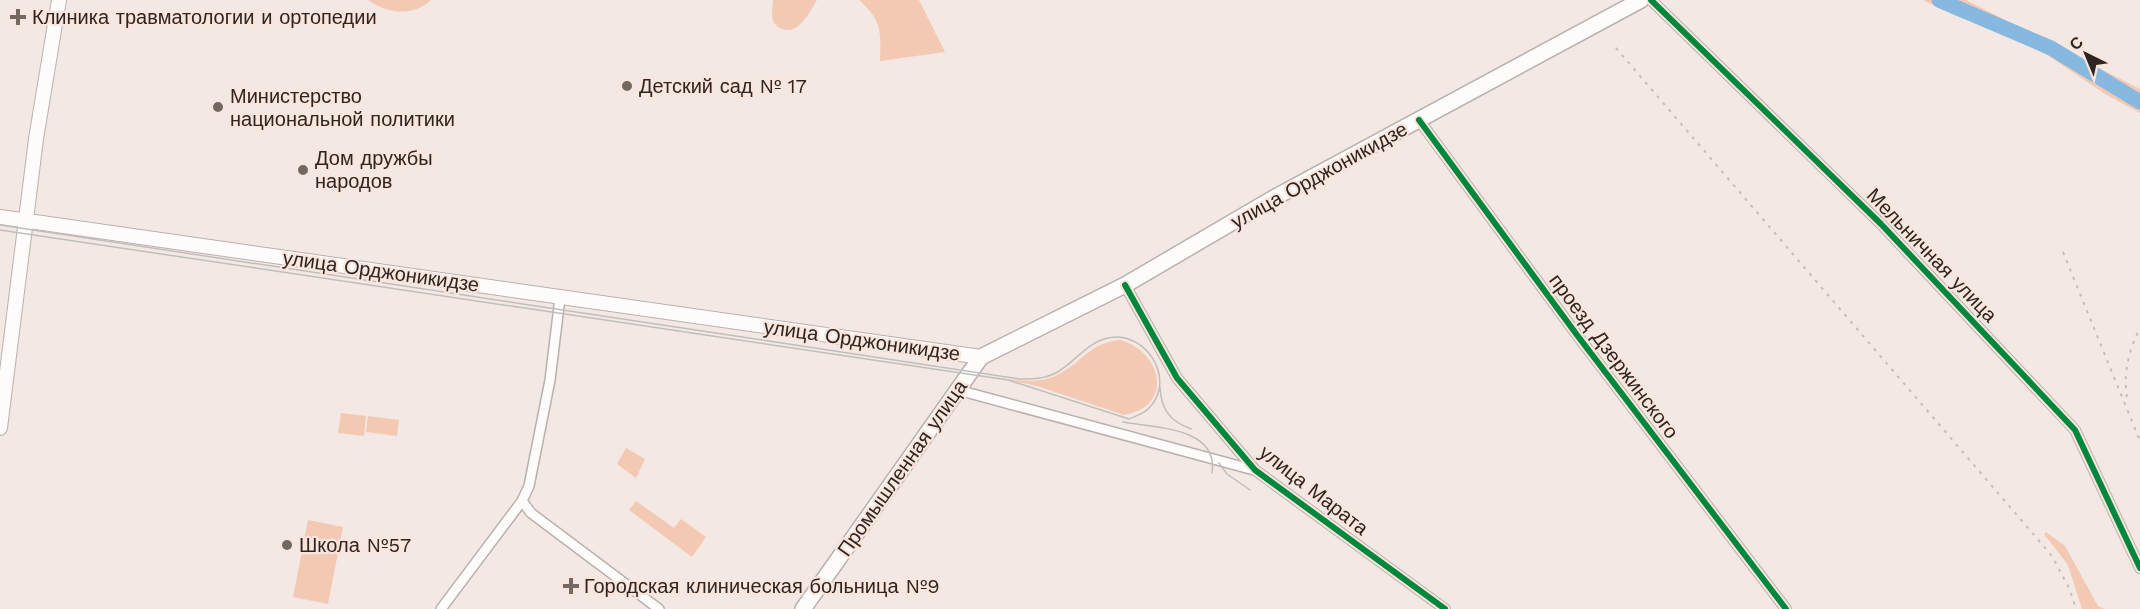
<svg xmlns="http://www.w3.org/2000/svg" width="2140" height="609" viewBox="0 0 2140 609" font-family="'Work Sans',sans-serif">
  <style>
    .green { fill: #f4c9b4 }
    .lines { fill: none; stroke-linecap: round; stroke-linejoin: round }
    .river { stroke: #86b8e0; stroke-width: 15 }
    .street-casing { stroke: #b9b1ad; stroke-width: 12 }
    .secondary-casing { stroke: #b9b1ad; stroke-width: 16 }
    .primary-casing { stroke: #b9b1ad; stroke-width: 18 }
    .street { stroke: #fdfcfb; stroke-width: 9 }
    .secondary { stroke: #fdfcfb; stroke-width: 14 }
    .primary { stroke: #fdfcfb; stroke-width: 15 }
    .tram { stroke: #c0bebc; stroke-width: 1.5 }
    .rail { stroke: #c0bebc; stroke-width: 2; stroke-dasharray: 3 6; stroke-linecap: butt }
    .cycleway-casing { stroke: #fae5dc; stroke-width: 10 }
    .cycleway { stroke: #00873e; stroke-width: 6 }
    .poi-dot { fill: #726965; stroke: #fae5dc; stroke-width: 2 }
    .labels { text-anchor: middle; dominant-baseline: central; stroke-width: 4.5; stroke-linejoin: round; paint-order: stroke }
    .poi-label { font-size: 20px; fill: #2c2521; stroke: #fae5dc; text-anchor: start }
    .street-label { font-size: 20px; fill: #2c2521; stroke: #fae5dc }
  </style>
  <rect width="100%" height="100%" fill="#f3e8e3"/>
  <path class="green" d="M 368,0 L 431,0 C 413,17 388,14 368,0 Z
    M 773,0 L 817,0 C 809,13 797,39 778,27 C 774,24 772,19 772,15 C 772,10 773,5 773,0 Z
    M 859,0 L 919,0 L 945,52 L 880,61 C 881,31 882,21 859,0 Z
    M 1923,0 L 1966,0 L 2140,89 L 2140,113 L 2105,94 L 2022,38 L 1954,15 Z
    M 1120,340 C 1163,352 1174,407 1124,415 L 1037,386 L 994,377 C 1015,380 1039,385 1059,374 C 1084,361 1089,343 1120,340 Z
    M 341,413 L 366,416 L 364,436 L 338,433 Z
    M 368,416 L 399,420 L 397,436 L 366,432 Z
    M 626,448 L 645,459 L 636,478 L 617,464 Z
    M 636,501 L 674,528 L 681,519 L 706,537 L 692,557 L 629,510 Z
    M 308,520 L 343,527 L 328,604 L 293,597 Z
    M 2046,532 L 2065,546 L 2098,606 L 2105,609 L 2082,609 L 2068,565 L 2044,534 Z"/>
  <g class="lines">
    <path class="river" d="M 1939,0 L 2051,48 L 2140,102"/>
    <g class="street-casing">
      <path id="street" d="M 1651,0 L 1881,224 L 2075,430 L 2140,568
        M 1419,120 L 1577,335 L 1786,609
        M 1125,285 L 1177,378 L 1255,470 L 1445,609
        M 958,390 L 1254,470
        M 522,501 L 531,513 L 659,609
        M 441,609 L 522,501 L 529,486 L 550,380 L 560,298"/>
    </g>
    <g class="secondary-casing">
      <path id="secondary" d="M 0,217 L 981,357
        M 0,428 L 36,139 L 59,0"/>
    </g>
    <g class="primary-casing">
      <path id="primary" d="M 803,609 L 981,357 L 1125,285 L 1272,199 L 1641,0"/>
    </g>
    <use href="#street" class="street"/>
    <use href="#secondary" class="secondary"/>
    <use href="#primary" class="primary"/>
    <path class="tram" d="M 0,225 L 1020,379 C 1033,379 1044,379 1056,373 C 1077,361 1091,336 1118,337 C 1152,339 1174,383 1149,408 C 1144,414 1135,416 1129,419 L 1008,380 L 0,230
      M 1160,387 C 1161,410 1170,421 1191,429
      M 1123,422 C 1155,428 1219,427 1212,473
      M 1219,463 L 1227,474 L 1250,490"/>
    <path class="rail" d="M 1616,48 L 2052,556 L 2070,590 L 2076,609
      M 2063,252 L 2140,441
      M 2127,397 C 2123,374 2129,349 2140,328"/>
    <g class="cycleway-casing">
      <path id="cycleway" d="M 1651,0 L 1881,224 L 2075,430 L 2140,568
        M 1419,120 L 1577,335 L 1786,609
        M 1125,285 L 1177,378 L 1255,470 L 1445,609"/>
    </g>
    <use href="#cycleway" class="cycleway"/>
  </g>
  <g class="poi-dot">
    <path d="M15 8h6v6h6v6h-6v6h-6v-6h-6v-6h6z"/>
    <circle cx="627" cy="86" r="6"/>
    <circle cx="218" cy="107" r="6"/>
    <circle cx="303" cy="170" r="6"/>
    <circle cx="287" cy="545" r="6"/>
    <path d="M568 577h6v6h6v6h-6v6h-6v-6h-6v-6h6z"/>
  </g>
  <g class="labels">
    <g class="poi-label">
      <text x="32" y="17">Клиника травматологии и ортопедии</text>
      <text x="639" y="86">Детский сад № 17</text>
      <text x="230" y="96">Министерство<tspan x="230" dy="23">национальной политики</tspan></text>
      <text x="315" y="158">Дом дружбы<tspan x="315" dy="23">народов</tspan></text>
      <text x="299" y="545">Школа №57</text>
      <text x="584" y="586">Городская клиническая больница №9</text>
    </g>
    <g class="street-label">
      <text transform="translate(1319 175) rotate(-29)">улица Орджоникидзе</text>
      <text transform="translate(1932 255) rotate(46)">Мельничная улица</text>
      <text transform="translate(381 271) rotate(8)">улица Орджоникидзе</text>
      <text transform="translate(862 340) rotate(8)">улица Орджоникидзе</text>
      <text transform="translate(1614 356) rotate(53)">проезд Дзержинского</text>
      <text transform="translate(902 468) rotate(-55)">Промышленная улица</text>
      <text transform="translate(1314 490) rotate(38)">улица Марата</text>
    </g>
  </g>
  <g transform="translate(2086 54) rotate(317)" stroke="#fae5dc" stroke-width="4.5" paint-order="stroke">
  <path d="M0-4.5L10 22L0 15L-10 22Z" fill="#2c2521"/>
  <text y="-9" font-size="16" font-weight="bold" text-anchor="middle" fill="#2c2521">С</text>
  </g>
</svg>
